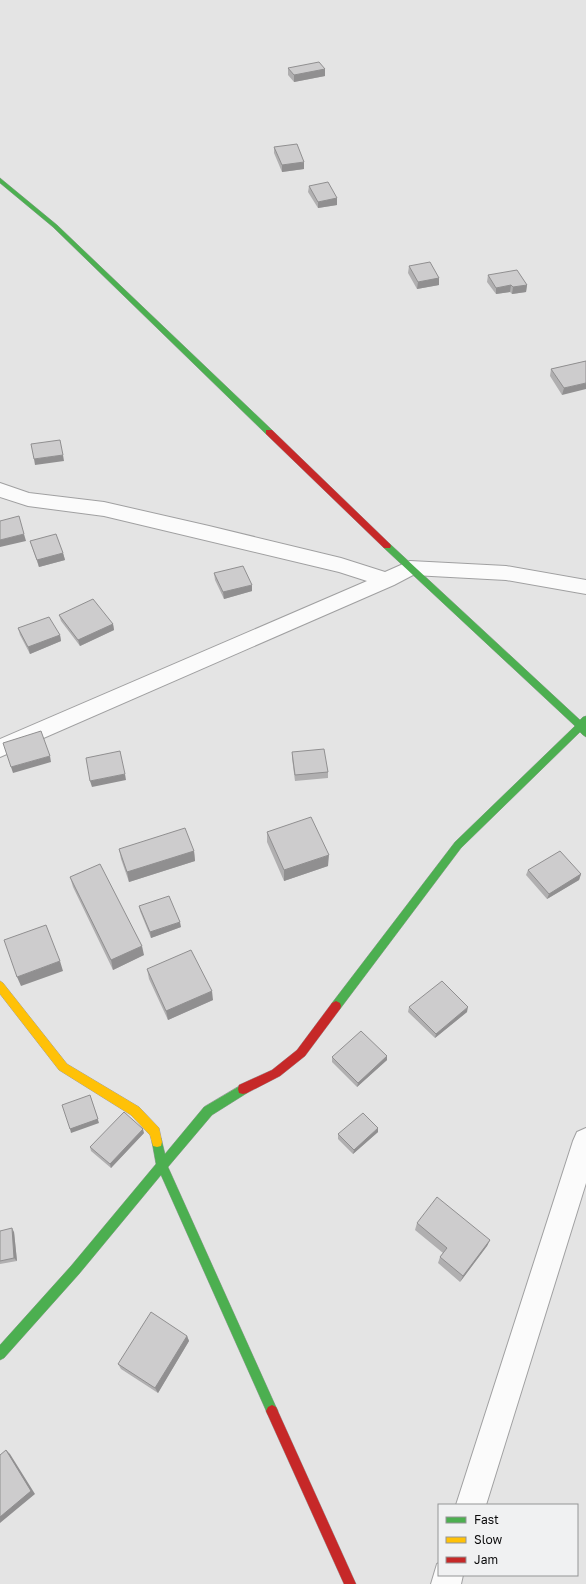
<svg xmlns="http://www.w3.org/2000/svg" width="586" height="1584" viewBox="0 0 586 1584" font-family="'Golos Text',sans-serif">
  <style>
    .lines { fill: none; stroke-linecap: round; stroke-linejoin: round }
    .street-casing { stroke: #a0a0a1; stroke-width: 2 }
    .fast-casing { stroke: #a0a0a1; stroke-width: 1 }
    .slow-casing { stroke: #a0a0a1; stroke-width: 1 }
    .jam-casing { stroke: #a0a0a1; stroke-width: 1 }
    .street { fill: #fbfbfb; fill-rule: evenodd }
    .fast { fill: #4caf50; fill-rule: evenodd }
    .slow { fill: #ffc107; fill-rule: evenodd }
    .jam { fill: #c62828; fill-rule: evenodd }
    .wall { fill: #b0afb0 }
    .shaded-wall { fill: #908f90 }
    .building { fill: #cdcccd; stroke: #908f90 }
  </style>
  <rect width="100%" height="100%" fill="#e4e4e4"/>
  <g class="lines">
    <g class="street-casing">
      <path id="street" d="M 0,483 L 29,493 L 104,502 L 209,526 L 341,558 L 385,572 L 410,561 L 506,566 L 586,580 L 586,594 L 506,580 L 413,575 L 394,585 L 0,757 L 0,739 L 367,581 L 339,572 L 104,516 L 28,506 L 0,497 Z
        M 586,1128 L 586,1183 L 486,1505 L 456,1505 L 573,1141 L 577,1132 Z
        M 439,1563 L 439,1575 L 463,1575 L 461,1584 L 431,1584 L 437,1564 Z"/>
    </g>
    <g class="fast-casing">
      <path id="fast" d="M 0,178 L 57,225 L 272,430 L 272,434 L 266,434 L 53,227 L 0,183 Z
        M 387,543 L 390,544 L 580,720 L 583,717 L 586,716 L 586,737 L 583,735 L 580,732 L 461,848 L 340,1009 L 336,1011 L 332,1009 L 331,1006 L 332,1003 L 455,842 L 575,726 L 384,548 L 383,546 L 384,544 Z
        M 243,1084 L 247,1085 L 248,1089 L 247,1093 L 212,1115 L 168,1167 L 276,1407 L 278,1411 L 276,1415 L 272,1417 L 268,1415 L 161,1175 L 79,1274 L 4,1358 L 0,1360 L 0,1345 L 71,1266 L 156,1164 L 152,1142 L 153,1138 L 157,1137 L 161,1138 L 165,1154 L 204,1107 Z"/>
    </g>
    <g class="slow-casing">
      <path id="slow" d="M 0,981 L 3,983 L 67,1064 L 139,1107 L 159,1128 L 162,1142 L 161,1146 L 157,1147 L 153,1146 L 150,1135 L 131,1115 L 59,1070 L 0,994 Z"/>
    </g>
    <g class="jam-casing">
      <path id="jam" d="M 266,430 L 272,430 L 390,544 L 391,546 L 390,548 L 384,548 L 266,434 Z
        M 336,1001 L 340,1003 L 341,1006 L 340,1009 L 305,1056 L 280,1076 L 247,1093 L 243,1094 L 239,1093 L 238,1089 L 239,1085 L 272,1070 L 297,1050 L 332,1003 Z
        M 272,1405 L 276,1407 L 356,1584 L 344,1584 L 266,1411 L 268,1407 Z"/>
    </g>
    <use href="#street" class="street"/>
    <use href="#fast" class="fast"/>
    <use href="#slow" class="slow"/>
    <use href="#jam" class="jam"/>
  </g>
  <path class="wall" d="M 288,68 L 325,69 L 325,76 L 294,82 L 288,75 Z
    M 274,147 L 304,169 L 282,172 L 274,153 Z
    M 309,186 L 337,198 L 337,205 L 318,208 L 308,192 Z
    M 409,266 L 439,278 L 439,285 L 417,289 L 408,273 Z
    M 488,275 L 527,285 L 526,292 L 512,294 L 510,292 L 496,294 L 487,282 Z
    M 586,361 L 562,395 L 550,376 L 551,369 Z
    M 30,541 L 63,553 L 65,560 L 39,567 L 32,547 Z
    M 214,573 L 252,591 L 224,599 L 215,580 Z
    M 59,615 L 113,624 L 114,630 L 80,646 L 61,621 Z
    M 18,628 L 60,635 L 61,641 L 30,654 L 20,635 Z
    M 292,752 L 328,772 L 328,778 L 295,781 L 292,758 Z
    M 267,832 L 328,866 L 284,881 L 267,842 Z
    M 119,849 L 194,851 L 195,861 L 129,882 L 121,859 Z
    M 528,870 L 581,874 L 579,880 L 547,899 L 526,875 Z
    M 70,877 L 144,955 L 113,970 L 73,887 Z
    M 139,906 L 181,927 L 151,938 L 140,911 Z
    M 147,969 L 213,1000 L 168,1020 L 149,979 Z
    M 409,1007 L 467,1012 L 435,1038 L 408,1012 Z
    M 387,1056 L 387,1060 L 357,1087 L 332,1062 L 332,1057 Z
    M 378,1132 L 353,1154 L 338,1139 L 338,1134 Z
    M 144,1133 L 111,1168 L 91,1151 L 90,1147 Z
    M 417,1223 L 490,1240 L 487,1246 L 460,1282 L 438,1263 L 440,1257 L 443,1253 L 415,1230 Z
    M 0,1231 L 14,1232 L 17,1261 L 0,1264 Z
    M 187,1336 L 189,1341 L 158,1393 L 121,1369 L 118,1364 Z"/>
  <path class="shaded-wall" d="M 325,69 L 325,76 L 294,82 L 294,75 Z
    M 304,162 L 304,169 L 282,172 L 282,165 Z
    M 337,198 L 337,205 L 318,208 L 318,202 Z
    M 439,278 L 439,285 L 417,289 L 418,282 Z
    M 511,285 L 510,292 L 496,294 L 496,288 Z
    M 527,285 L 526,292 L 512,294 L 513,287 Z
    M 586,383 L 586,389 L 562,395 L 564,388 Z
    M 63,455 L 64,461 L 35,465 L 34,459 Z
    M 24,534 L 26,541 L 0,547 L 0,540 Z
    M 63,553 L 65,560 L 39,567 L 37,560 Z
    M 252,585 L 252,591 L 224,599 L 223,592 Z
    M 113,624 L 114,630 L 80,646 L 78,640 Z
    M 60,635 L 61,641 L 30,654 L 28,647 Z
    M 50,756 L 51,762 L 13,773 L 11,767 Z
    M 125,774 L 126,780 L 92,787 L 90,781 Z
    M 194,851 L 195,861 L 129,882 L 127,872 Z
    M 329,855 L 328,866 L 284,881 L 284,870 Z
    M 581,874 L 579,880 L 547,899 L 549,894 Z
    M 180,922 L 181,927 L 151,938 L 150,932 Z
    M 142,946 L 144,955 L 113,970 L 111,960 Z
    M 60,961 L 63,971 L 21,986 L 17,977 Z
    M 212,991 L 213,1000 L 168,1020 L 166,1011 Z
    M 468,1007 L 467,1012 L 435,1038 L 436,1034 Z
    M 387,1056 L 387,1060 L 357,1087 L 358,1083 Z
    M 90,1095 L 99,1123 L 71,1133 L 70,1129 Z
    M 378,1128 L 378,1132 L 353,1154 L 354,1150 Z
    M 143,1129 L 144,1133 L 111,1168 L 110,1164 Z
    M 12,1228 L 14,1232 L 17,1261 L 14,1258 Z
    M 490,1240 L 487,1246 L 460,1282 L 463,1276 Z
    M 187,1336 L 189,1341 L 158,1393 L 155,1388 Z
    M 6,1450 L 10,1454 L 35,1494 L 0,1523 L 0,1517 Z"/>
  <path class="building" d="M 319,62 L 325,69 L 294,75 L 288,68 Z
    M 297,144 L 304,162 L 282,165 L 274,147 Z
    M 328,182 L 337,198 L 318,202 L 309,186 Z
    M 430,262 L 439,278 L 418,282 L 409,266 Z
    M 517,270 L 527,285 L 513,287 L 511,285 L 496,288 L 488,275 Z
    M 586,361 L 586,383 L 564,388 L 551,369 Z
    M 60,440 L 63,455 L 34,459 L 31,444 Z
    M 19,516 L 24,534 L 0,540 L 0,521 Z
    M 56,534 L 63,553 L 37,560 L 30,541 Z
    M 243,566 L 252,585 L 223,592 L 214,573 Z
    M 93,599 L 113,624 L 78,640 L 59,615 Z
    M 49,617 L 60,635 L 28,647 L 18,628 Z
    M 41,731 L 50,756 L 11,767 L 3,743 Z
    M 324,749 L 328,772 L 295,775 L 292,752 Z
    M 120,751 L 125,774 L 90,781 L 86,758 Z
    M 311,817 L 329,855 L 284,870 L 267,832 Z
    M 185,828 L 194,851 L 127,872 L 119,849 Z
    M 560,851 L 581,874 L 549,894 L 528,870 Z
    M 100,864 L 142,946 L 111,960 L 70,877 Z
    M 169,896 L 180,922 L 150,932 L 139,906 Z
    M 46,925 L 60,961 L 17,977 L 4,940 Z
    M 191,950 L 212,991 L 166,1011 L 147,969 Z
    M 442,981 L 468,1007 L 436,1034 L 409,1007 Z
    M 361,1031 L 387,1056 L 358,1083 L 332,1057 Z
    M 90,1095 L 98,1119 L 70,1129 L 62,1105 Z
    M 124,1112 L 143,1129 L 110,1164 L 90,1147 Z
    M 363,1113 L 378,1128 L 354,1150 L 338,1134 Z
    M 437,1197 L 490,1240 L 463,1276 L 440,1257 L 447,1248 L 417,1223 Z
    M 12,1228 L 14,1258 L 0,1261 L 0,1231 Z
    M 151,1312 L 187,1336 L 155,1388 L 118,1364 Z
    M 6,1450 L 31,1491 L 0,1517 L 0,1455 Z"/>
  <rect x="438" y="1504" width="140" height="72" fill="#f0f1f2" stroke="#949596"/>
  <rect x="446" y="1517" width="20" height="6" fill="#4caf50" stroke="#949596"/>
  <text x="474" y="1524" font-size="12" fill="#0b0b0c">Fast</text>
  <rect x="446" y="1537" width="20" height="6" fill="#ffc107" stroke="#949596"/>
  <text x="474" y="1544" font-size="12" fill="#0b0b0c">Slow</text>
  <rect x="446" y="1557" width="20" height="6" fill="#c62828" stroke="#949596"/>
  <text x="474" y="1564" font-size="12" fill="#0b0b0c">Jam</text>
</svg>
